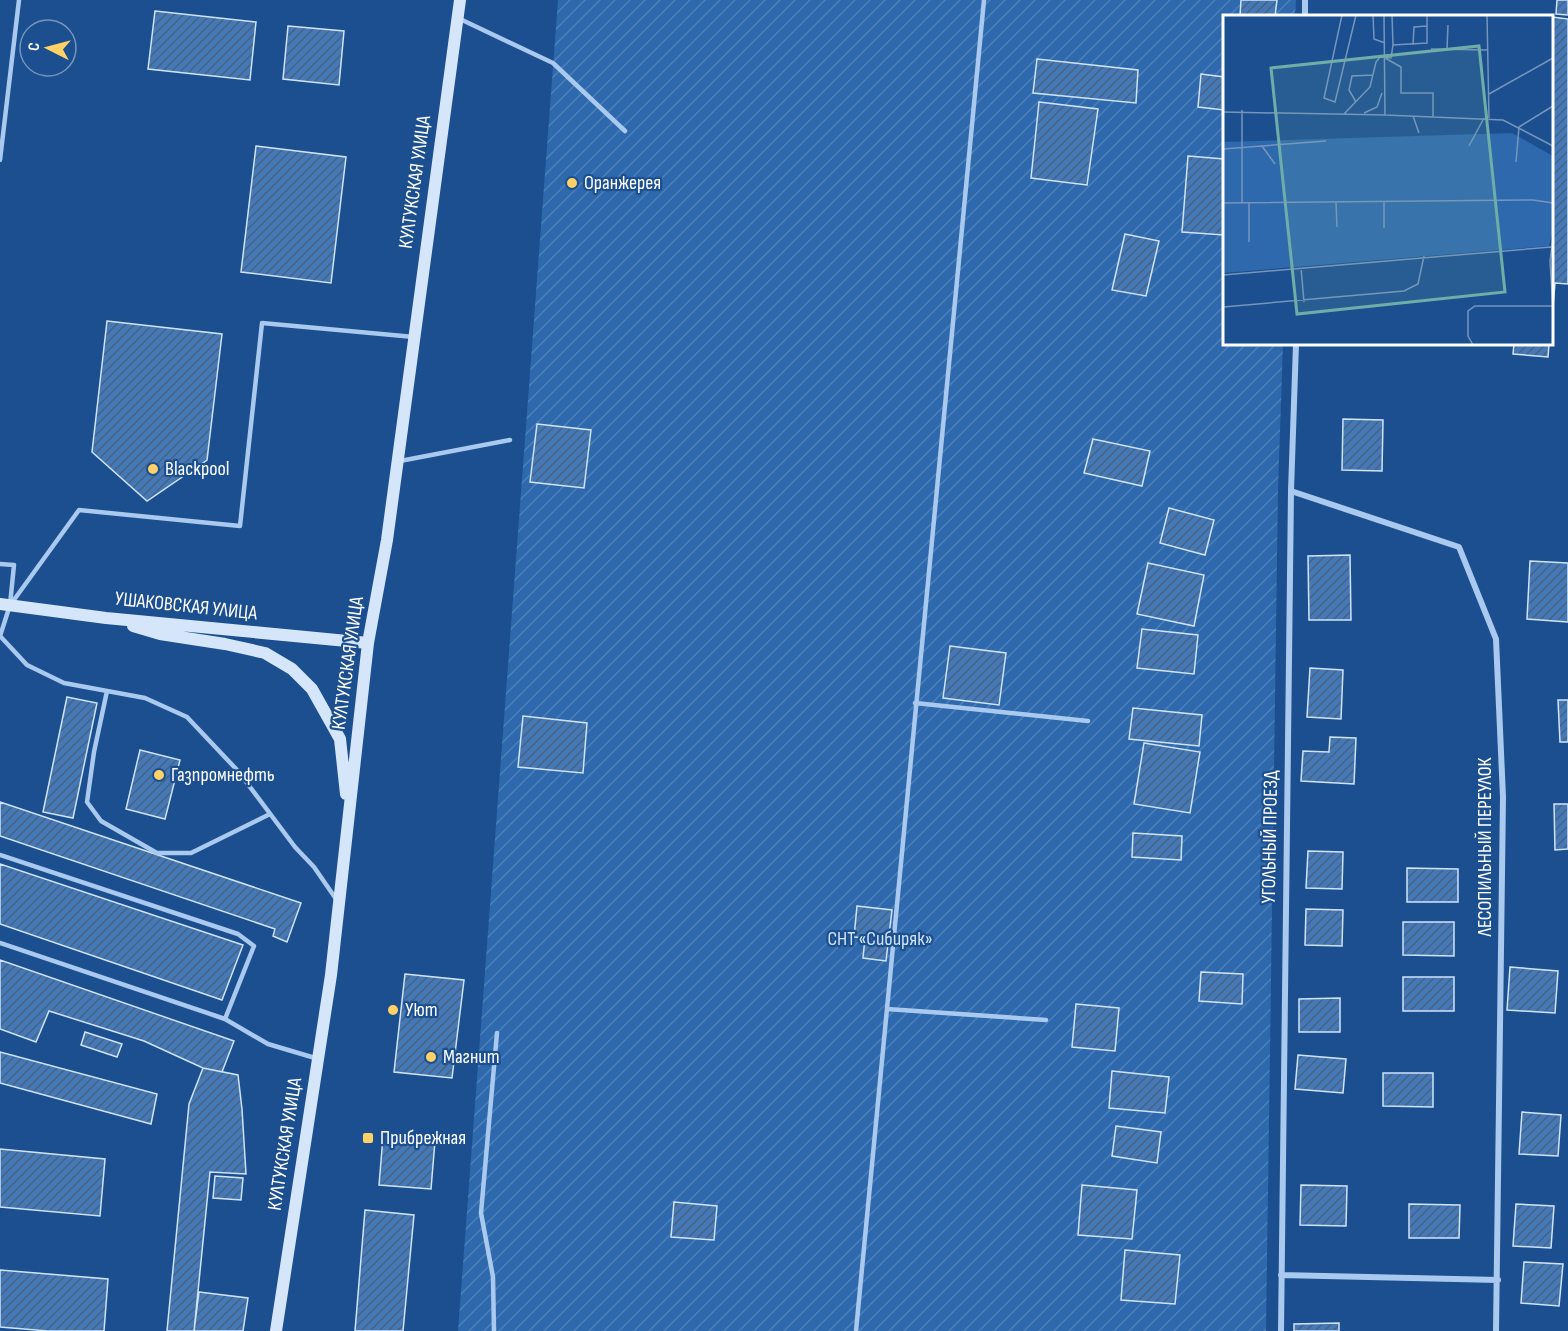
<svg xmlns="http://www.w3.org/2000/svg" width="1568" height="1331" viewBox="0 0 1568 1331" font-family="'Sofia Sans Condensed',sans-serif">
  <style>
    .garden { fill: url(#garden-furrows) }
    .building { fill: url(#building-hatch); stroke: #cfe3fa; stroke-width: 1.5 }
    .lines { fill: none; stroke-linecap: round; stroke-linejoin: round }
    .lane { stroke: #a9c9ee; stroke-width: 4.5 }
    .street { stroke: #a9c9ee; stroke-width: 6 }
    .secondary { stroke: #d6e6fa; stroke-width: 12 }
    .poi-dot { fill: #ffd166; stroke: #1b4f8f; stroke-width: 2 }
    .labels { text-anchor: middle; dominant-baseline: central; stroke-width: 4.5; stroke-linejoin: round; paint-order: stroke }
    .street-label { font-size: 20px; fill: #fff; stroke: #1b4f8f }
    .poi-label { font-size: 20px; fill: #fff; stroke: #1b4f8f; text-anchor: start }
    .park-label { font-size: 20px; fill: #cfe3fa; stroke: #1b4f8f }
    .inset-road { fill: none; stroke: #7695bc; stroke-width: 1.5 }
    .view { fill: #6fada8; fill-opacity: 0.15; stroke: #6fada8; stroke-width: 3 }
    .inset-edge { fill: none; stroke: #fff; stroke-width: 3 }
  </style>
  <defs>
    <pattern id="garden-furrows" width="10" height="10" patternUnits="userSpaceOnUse" patternTransform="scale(1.5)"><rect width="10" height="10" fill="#2e69ad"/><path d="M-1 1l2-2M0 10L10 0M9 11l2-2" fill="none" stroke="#4d80b9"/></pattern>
    <pattern id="building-hatch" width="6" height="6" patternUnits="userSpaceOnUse" patternTransform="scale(1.5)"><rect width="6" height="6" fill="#4478b7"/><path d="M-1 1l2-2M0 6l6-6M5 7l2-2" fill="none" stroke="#486282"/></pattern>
  </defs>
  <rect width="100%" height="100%" fill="#1b4f8f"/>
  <path class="garden" d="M 558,0 L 1296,0 L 1295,16 L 1224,16 L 1224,344 L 1283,344 L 1278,490 L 1266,1331 L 458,1331 Z"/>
  <path class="building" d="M 1241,0 L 1277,0 L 1275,16 L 1240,16 Z
    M 1557,0 L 1568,0 L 1568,15 L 1556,14 Z
    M 155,11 L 256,22 L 250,80 L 148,69 Z
    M 1552,17 L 1568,19 L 1568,284 L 1555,283 L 1552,319 Z
    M 288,26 L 344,31 L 339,85 L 283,79 Z
    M 1037,59 L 1138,70 L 1136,103 L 1033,93 Z
    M 1201,74 L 1224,77 L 1224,110 L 1198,107 Z
    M 1039,102 L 1098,109 L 1087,185 L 1031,178 Z
    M 256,146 L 346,157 L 331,283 L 241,272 Z
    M 1188,156 L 1224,159 L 1224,235 L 1182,232 Z
    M 1125,234 L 1159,241 L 1146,296 L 1112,290 Z
    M 107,321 L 222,334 L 207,460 L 147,501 L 92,452 Z
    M 1514,344 L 1549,344 L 1548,357 L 1513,354 Z
    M 1343,419 L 1383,420 L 1382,471 L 1342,470 Z
    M 537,424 L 591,430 L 584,488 L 530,482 Z
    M 1093,439 L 1150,451 L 1142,486 L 1084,473 Z
    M 1169,508 L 1214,520 L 1205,555 L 1160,543 Z
    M 1350,555 L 1351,620 L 1309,620 L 1308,556 Z
    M 1530,561 L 1568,563 L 1568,622 L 1527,619 Z
    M 1148,563 L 1204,575 L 1194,626 L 1137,614 Z
    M 1142,629 L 1198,635 L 1194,674 L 1137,668 Z
    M 950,646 L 1006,653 L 999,705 L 943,698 Z
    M 1310,668 L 1343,670 L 1341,719 L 1307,717 Z
    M 67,697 L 97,703 L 73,818 L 43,812 Z
    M 1558,700 L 1568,700 L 1568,742 L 1560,742 Z
    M 1133,708 L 1202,715 L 1199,746 L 1129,739 Z
    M 523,716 L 587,723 L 583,773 L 518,767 Z
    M 1330,737 L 1356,738 L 1354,784 L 1301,781 L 1303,751 L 1329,752 Z
    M 1144,743 L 1200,752 L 1190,813 L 1134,804 Z
    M 140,750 L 180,760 L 165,819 L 126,809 Z
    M 0,802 L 301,903 L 287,942 L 273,936 L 275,929 L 0,836 Z
    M 1554,804 L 1568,804 L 1568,849 L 1555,850 Z
    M 1133,833 L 1182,836 L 1181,860 L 1132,857 Z
    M 1308,851 L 1343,852 L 1342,889 L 1306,888 Z
    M 0,864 L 243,945 L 222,1000 L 0,924 Z
    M 1407,868 L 1458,869 L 1458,902 L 1407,902 Z
    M 857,906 L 892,910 L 886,961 L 863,958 L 865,938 L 854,937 Z
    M 1306,909 L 1343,910 L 1342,946 L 1305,945 Z
    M 1403,922 L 1454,922 L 1454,956 L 1403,955 Z
    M 0,960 L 234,1041 L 222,1072 L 203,1068 L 144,1041 L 49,1011 L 36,1042 L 0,1029 Z
    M 1510,967 L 1558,971 L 1555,1013 L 1507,1010 Z
    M 1201,972 L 1243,974 L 1242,1004 L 1199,1001 Z
    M 405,974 L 464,980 L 452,1078 L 394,1072 Z
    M 1403,977 L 1454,977 L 1454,1011 L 1403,1011 Z
    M 1340,998 L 1340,1032 L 1299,1032 L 1299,999 Z
    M 1076,1004 L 1119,1008 L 1115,1051 L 1072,1047 Z
    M 85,1032 L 122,1044 L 117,1057 L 81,1045 Z
    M 0,1052 L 157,1094 L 151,1124 L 0,1083 Z
    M 1298,1055 L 1346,1059 L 1343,1093 L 1295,1089 Z
    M 203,1068 L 238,1075 L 242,1109 L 246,1174 L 210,1172 L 194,1331 L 167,1331 L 189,1104 Z
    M 1112,1071 L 1169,1077 L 1165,1113 L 1109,1108 Z
    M 1383,1073 L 1433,1073 L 1433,1107 L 1383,1106 Z
    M 1522,1112 L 1561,1115 L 1558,1156 L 1519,1154 Z
    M 1116,1126 L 1161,1132 L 1157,1163 L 1112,1156 Z
    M 383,1137 L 435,1141 L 431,1189 L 379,1185 Z
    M 0,1149 L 105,1159 L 100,1216 L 0,1207 Z
    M 215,1176 L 243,1178 L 241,1200 L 213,1198 Z
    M 1082,1185 L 1137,1190 L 1132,1239 L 1078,1235 Z
    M 1301,1185 L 1347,1186 L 1346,1226 L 1300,1225 Z
    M 674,1202 L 717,1206 L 714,1240 L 671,1237 Z
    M 1409,1204 L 1460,1205 L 1459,1238 L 1409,1238 Z
    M 1516,1204 L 1554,1206 L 1551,1248 L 1513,1246 Z
    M 365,1210 L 414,1215 L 403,1331 L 355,1331 Z
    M 1125,1250 L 1180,1255 L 1175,1304 L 1121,1300 Z
    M 1524,1262 L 1563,1264 L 1559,1306 L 1521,1303 Z
    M 0,1270 L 108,1279 L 104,1331 L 48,1331 L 0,1327 Z
    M 199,1292 L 248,1298 L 243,1331 L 194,1331 Z
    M 1339,1323 L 1339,1331 L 1294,1331 L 1294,1324 Z"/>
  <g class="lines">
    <path class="lane" d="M 460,19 L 553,63 L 625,131
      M 0,160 L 19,0
      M 400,461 L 510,440
      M 0,564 L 14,565 L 10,605 L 0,636 L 27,665 L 64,683 L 145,698 L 187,717 L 238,771 L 295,847 L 314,867 L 336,899
      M 11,604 L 79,510 L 240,526 L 262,323 L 414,337
      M 107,691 L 94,752 L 87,802 L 101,821 L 157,853 L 191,853 L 270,814
      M 915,703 L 1088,721
      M 0,855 L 238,934 L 254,946 L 225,1019 L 0,943
      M 887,1009 L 1046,1020
      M 225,1019 L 268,1044 L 315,1058
      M 494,1331 L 493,1277 L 481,1213 L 497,1033
      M 856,1331 L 984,0"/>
    <path class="street" d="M 1305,16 L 1305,0
      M 1291,491 L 1459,547 L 1496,639 L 1503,797 L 1496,1331
      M 1281,1275 L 1498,1280
      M 1281,1331 L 1291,491 L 1296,344"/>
    <path class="secondary" d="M 0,604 L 106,618 L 368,643
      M 133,626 L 160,634 L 225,644 L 265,653 L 292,669 L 312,689 L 340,739 L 346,794
      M 276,1331 L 331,975 L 368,643 L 387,540 L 460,0"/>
  </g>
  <g class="poi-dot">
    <circle cx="572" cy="183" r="6"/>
    <circle cx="153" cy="469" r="6"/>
    <circle cx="159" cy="775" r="6"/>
    <circle cx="393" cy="1010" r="6"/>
    <circle cx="431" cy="1057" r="6"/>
    <rect x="362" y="1132" width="12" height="12" rx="3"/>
  </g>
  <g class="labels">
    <g class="street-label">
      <text transform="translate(415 182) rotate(-82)">КУЛТУКСКАЯ УЛИЦА</text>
      <text transform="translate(186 606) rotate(6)">УШАКОВСКАЯ УЛИЦА</text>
      <text transform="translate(348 663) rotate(-82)">КУЛТУКСКАЯ УЛИЦА</text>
      <text transform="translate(1270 837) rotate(-89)">УГОЛЬНЫЙ ПРОЕЗД</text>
      <text transform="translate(1485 847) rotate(-90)">ЛЕСОПИЛЬНЫЙ ПЕРЕУЛОК</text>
      <text transform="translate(285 1144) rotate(-81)">КУЛТУКСКАЯ УЛИЦА</text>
    </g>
    <g class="poi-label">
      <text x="584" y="183">Оранжерея</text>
      <text x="165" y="469">Blackpool</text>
      <text x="171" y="775">Газпромнефть</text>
      <text x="405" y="1010">Уют</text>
      <text x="443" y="1057">Магнит</text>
      <text x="380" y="1138">Прибрежная</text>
    </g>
    <g class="park-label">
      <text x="880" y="939">СНТ «Сибиряк»</text>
    </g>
  </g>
  <g transform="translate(1223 15)">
    <rect width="330" height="330" fill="#1b4f8f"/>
    <path d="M 289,118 L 330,141 L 330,214 L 326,231 L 0,258 L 0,127 Z" fill="#2e69ad"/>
    <path class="inset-road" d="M 119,0 L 101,83 L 112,87 L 133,0M 150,0 L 151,24 L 162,28M 169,0 L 170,30M 264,0 L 266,103M 190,30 L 191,12 L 204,11M 208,34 L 265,35M 224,34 L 225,10M 162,43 L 178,52 L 178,78 L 210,78 L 210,102M 266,79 L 330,43M 133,87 L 126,75 L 129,61 L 150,60M 19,95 L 19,188M 0,97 L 162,100 L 161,0M 141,98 L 154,92 L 159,78M 121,99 L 147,72 L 153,47 L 157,42 L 168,43 L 170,30 L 204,28 L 204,0M 162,100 L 280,105 L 330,131M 190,101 L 196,118M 39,131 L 52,149M 246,131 L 261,103M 0,134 L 103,126M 293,147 L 296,112 L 330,91M 161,186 L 161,213M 26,187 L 26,227M 113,187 L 114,212M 0,188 L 310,185 L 330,188M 330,224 L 327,246 L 330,295M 78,253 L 81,287M 0,260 L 328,232M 0,292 L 181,276 L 195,269 L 201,241M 250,330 L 245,321 L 245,296 L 252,291 L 329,291"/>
    <path class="view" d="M 256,31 L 282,277 L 74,299 L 48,53 Z"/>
    <rect width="330" height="330" class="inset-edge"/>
  </g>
  <g transform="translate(48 48) rotate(276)"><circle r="28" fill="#1b4f8f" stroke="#7695bc" stroke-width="1.5"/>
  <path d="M0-4.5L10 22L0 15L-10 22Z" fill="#ffd166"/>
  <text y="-9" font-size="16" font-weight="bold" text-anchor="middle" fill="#ffffff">С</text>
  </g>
</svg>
